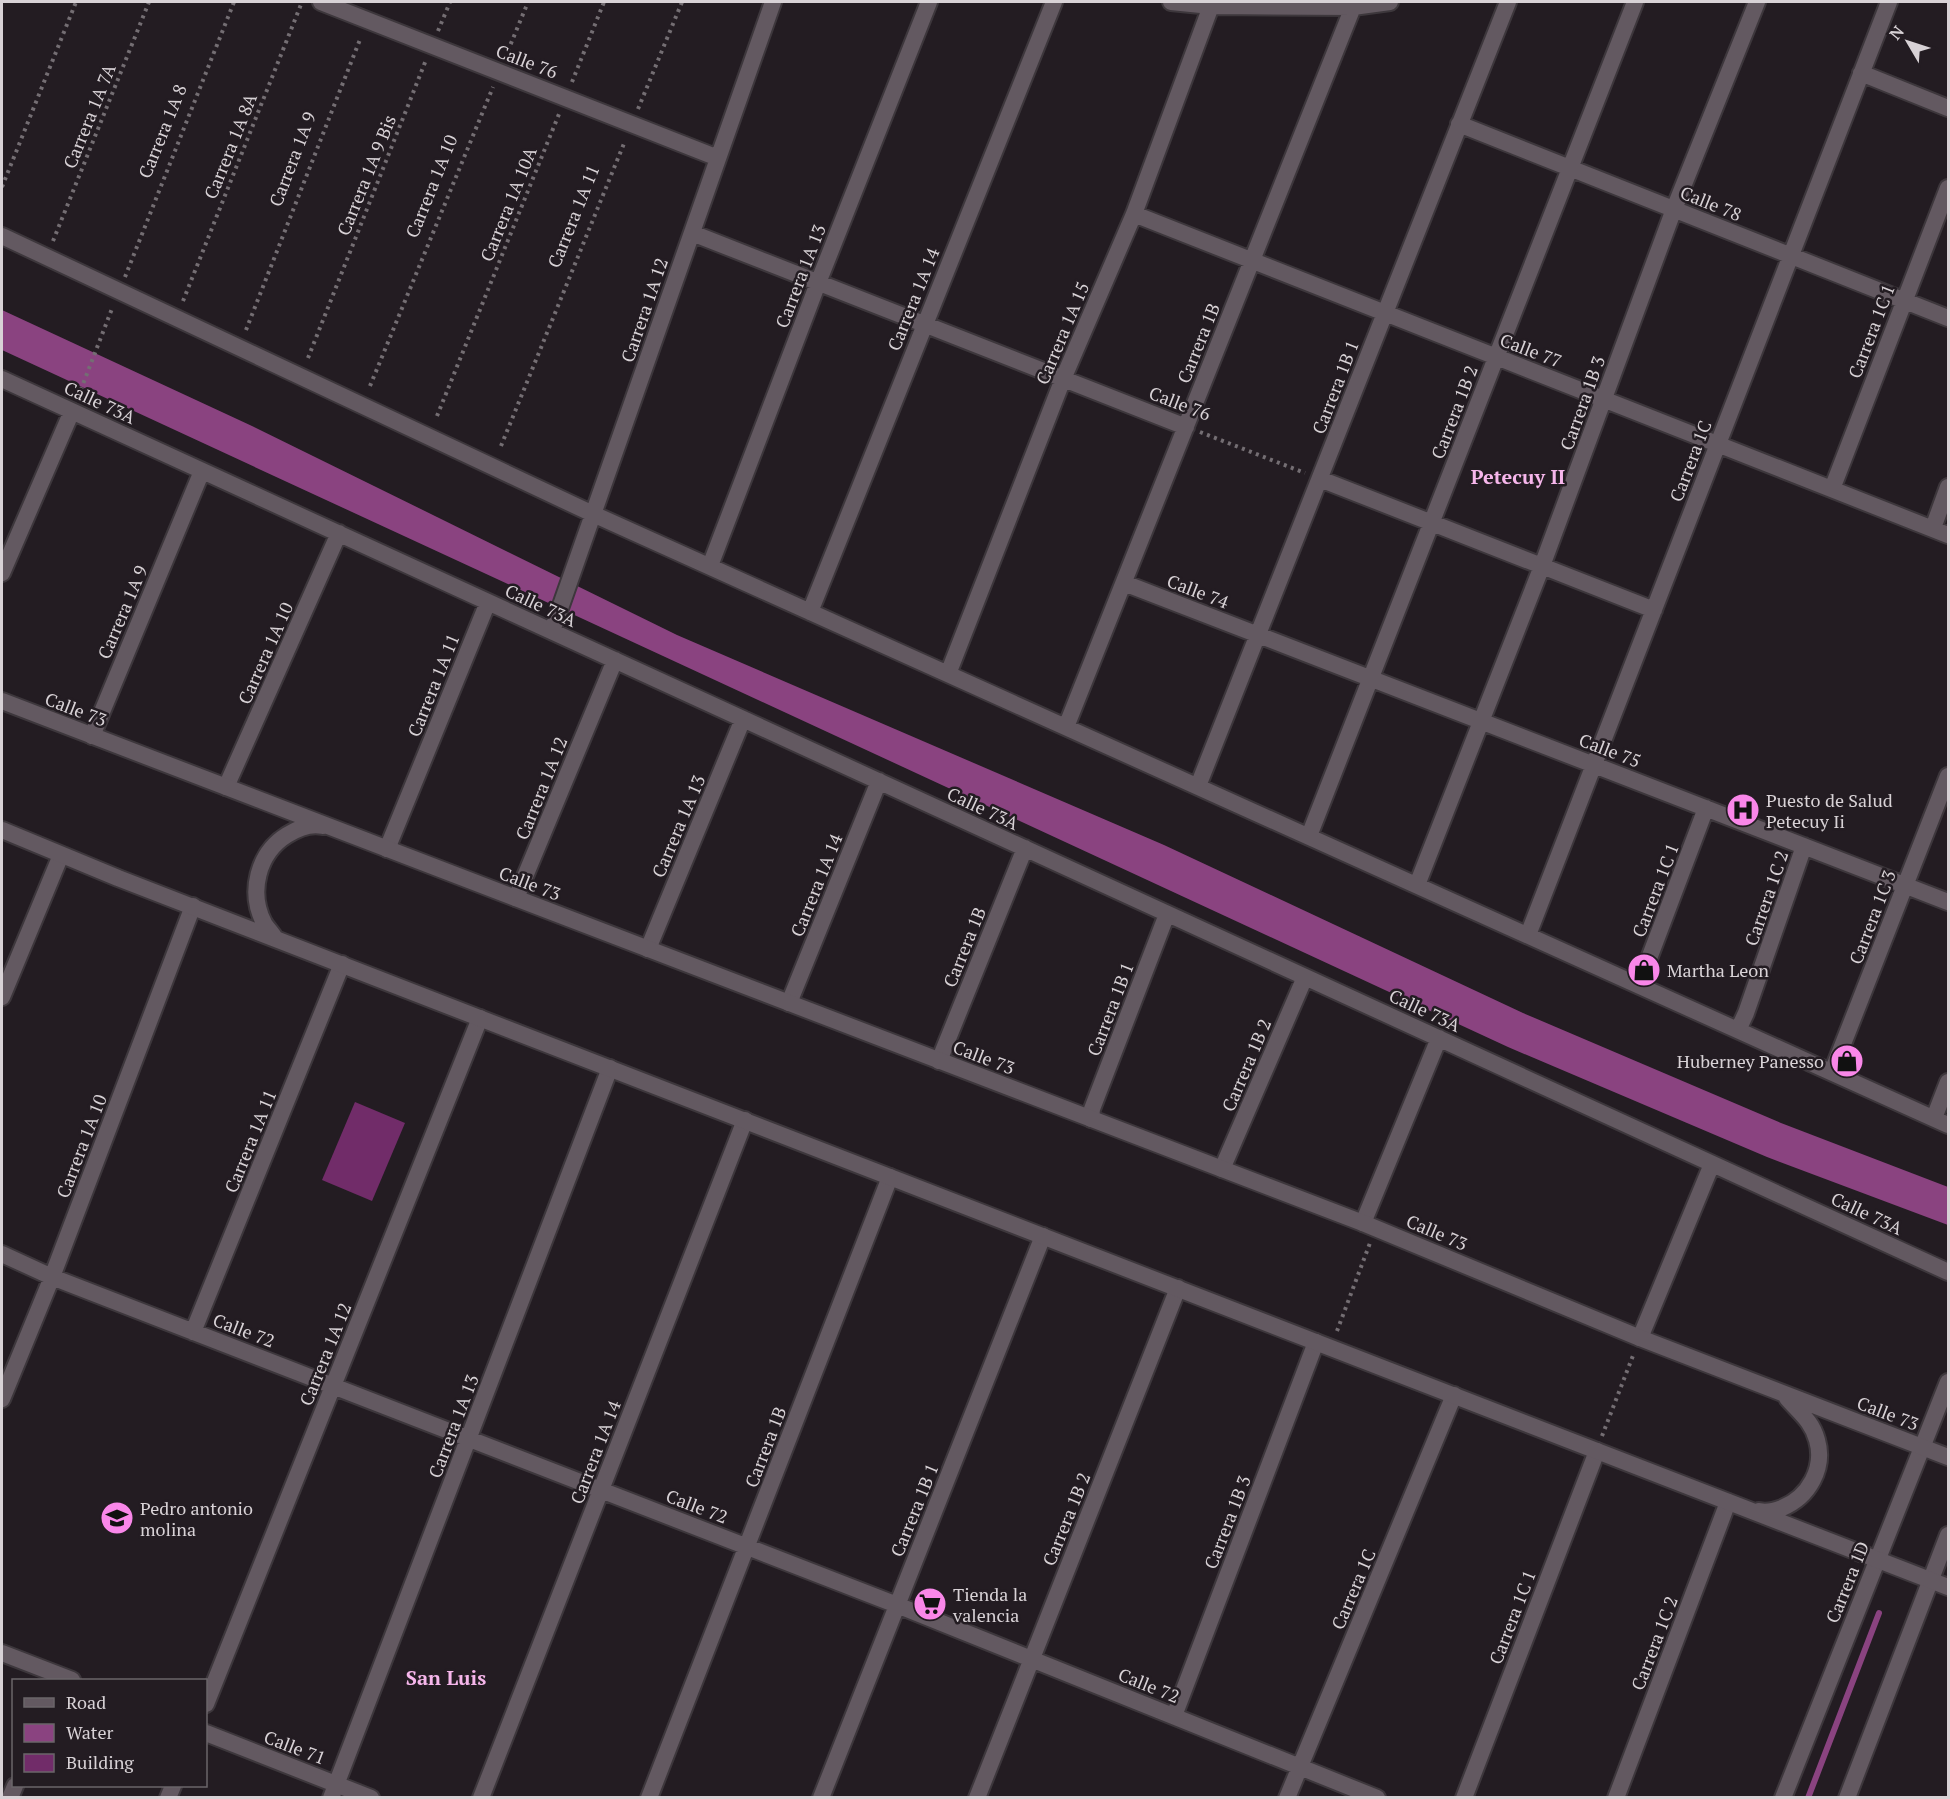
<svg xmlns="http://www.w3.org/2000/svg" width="1950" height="1799" viewBox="0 0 1950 1799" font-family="'PT Serif',serif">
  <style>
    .water { fill: #8a4380 }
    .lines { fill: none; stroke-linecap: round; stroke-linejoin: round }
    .stream { stroke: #8a4380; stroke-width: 6 }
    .building { fill: #712c69 }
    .minor-casing { stroke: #3d373c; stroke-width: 20 }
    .tertiary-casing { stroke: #3d373c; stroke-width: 20 }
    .secondary-casing { stroke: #3d373c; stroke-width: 20 }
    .path { stroke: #746e73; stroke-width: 4; stroke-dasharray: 3 4.5; stroke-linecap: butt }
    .minor { stroke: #635961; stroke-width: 16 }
    .tertiary { stroke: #635961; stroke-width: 16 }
    .secondary { stroke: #635961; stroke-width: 16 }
    .labels { text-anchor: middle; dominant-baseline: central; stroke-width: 5; stroke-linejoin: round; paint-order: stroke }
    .street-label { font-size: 18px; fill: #d8d2d6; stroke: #231c22 }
    .poi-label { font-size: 18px; fill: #d8d2d6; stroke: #231c22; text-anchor: start }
    .neighbourhood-label { font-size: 20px; font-weight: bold; fill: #f6b6eb; stroke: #231c22 }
  </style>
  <rect width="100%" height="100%" fill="#231c22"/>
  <path class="water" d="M 2,310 L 252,426 L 677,635 L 1164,845 L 1523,1013 L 1781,1123 L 1948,1187 L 1948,1225 L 1767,1157 L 1508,1047 L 2,350 Z"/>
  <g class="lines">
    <path class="stream" d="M 1808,1798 L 1879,1613"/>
  </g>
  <path class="building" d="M 355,1102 L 405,1123 L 372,1201 L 322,1180 Z"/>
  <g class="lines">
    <g class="minor-casing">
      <path id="minor" d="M 321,2 L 718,158
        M 1171,2 L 1211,6 L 1353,7 L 1390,2
        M 1861,73 L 1948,108
        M 1459,124 L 1948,318
        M 1134,214 L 1948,535
        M 692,233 L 1186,427
        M 2,236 L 593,514 L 1948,1125
        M 2,379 L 1948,1272
        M 1320,479 L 1654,610
        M 1832,489 L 1948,188
        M 1933,528 L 1948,487
        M 710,566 L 818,283 L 929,2
        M 2,573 L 72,411
        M 1124,583 L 1948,902
        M 810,612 L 1054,2
        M 552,631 L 773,2
        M 948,674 L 1063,379 L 1134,214 L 1211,6
        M 1066,727 L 1353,7
        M 92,736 L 202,471
        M 1198,786 L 1508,2
        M 226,787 L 339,533
        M 1309,836 L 1635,2
        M 387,849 L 488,602
        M 1417,885 L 1542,566 L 1674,209 L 1757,2
        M 516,898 L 615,660
        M 1528,935 L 1889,2
        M 648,949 L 743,719
        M 1639,985 L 1706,808
        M 2,997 L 61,855
        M 789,1003 L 879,781
        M 1738,1030 L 1746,1013 L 1804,846
        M 939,1061 L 1025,848
        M 1832,1072 L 1948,776
        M 1934,1118 L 1948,1082
        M 1091,1119 L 1092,1109 L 1167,914
        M 1222,1169 L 1305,977
        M 1363,1223 L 1439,1038
        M 2,1254 L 52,1277 L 897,1605 L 1377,1798
        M 193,1332 L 342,964
        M 1640,1338 L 1712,1164
        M 2,1399 L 52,1277 L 193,906
        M 2,1653 L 72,1680
        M 206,1704 L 480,1018
        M 1174,1716 L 1316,1342
        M 206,1733 L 371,1798
        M 10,1798 L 15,1786
        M 168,1798 L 173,1786
        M 331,1798 L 610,1068
        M 481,1798 L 745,1120
        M 649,1798 L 890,1177
        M 821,1798 L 1043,1236
        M 977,1798 L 1178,1288
        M 1287,1798 L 1454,1395
        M 1464,1798 L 1597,1451
        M 1616,1798 L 1728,1502"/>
    </g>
    <g class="tertiary-casing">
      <path id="tertiary" d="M 1783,1798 L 1948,1382
        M 1847,1798 L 1948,1535"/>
    </g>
    <g class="secondary-casing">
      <path id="secondary" d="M 2,701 L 1363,1223 L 1640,1338 L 1948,1457
        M 2,830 L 118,878 L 1948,1587
        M 275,938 C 272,933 267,928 264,923 C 248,892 258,853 287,835 C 298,828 310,823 323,826
        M 1759,1511 C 1767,1513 1774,1511 1782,1508 C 1809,1497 1825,1468 1817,1440 C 1812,1421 1799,1412 1787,1398"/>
    </g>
    <path class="path" d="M 438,31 L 450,2
      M 505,58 L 528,2
      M 572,82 L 604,2
      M 638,109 L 682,2
      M 2,187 L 76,2
      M 53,241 L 149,2
      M 125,277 L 234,2
      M 183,301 L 302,2
      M 246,330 L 361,37
      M 308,358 L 426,60
      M 370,386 L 493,87
      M 78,397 L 113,306
      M 437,416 L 559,114
      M 1200,432 L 1305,473
      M 501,446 L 625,141
      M 1337,1331 L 1370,1243
      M 1602,1436 L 1634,1353"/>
    <use href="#minor" class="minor"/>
    <use href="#tertiary" class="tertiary"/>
    <use href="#secondary" class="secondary"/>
  </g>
  <defs>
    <g id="hospital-disc" transform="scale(1.725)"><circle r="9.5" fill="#f987e9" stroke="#231c22"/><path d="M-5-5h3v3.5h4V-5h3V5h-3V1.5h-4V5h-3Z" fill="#111"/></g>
    <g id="shop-disc" transform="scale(1.725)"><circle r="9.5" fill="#f987e9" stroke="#231c22"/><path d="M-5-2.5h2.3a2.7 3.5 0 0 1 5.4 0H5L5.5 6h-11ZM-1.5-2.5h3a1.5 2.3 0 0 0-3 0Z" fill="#111"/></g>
    <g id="university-disc" transform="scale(1.725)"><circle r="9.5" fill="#f987e9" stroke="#231c22"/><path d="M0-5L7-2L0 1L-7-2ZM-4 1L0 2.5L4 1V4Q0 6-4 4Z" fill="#111"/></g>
    <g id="supermarket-disc" transform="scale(1.725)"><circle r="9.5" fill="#f987e9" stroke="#231c22"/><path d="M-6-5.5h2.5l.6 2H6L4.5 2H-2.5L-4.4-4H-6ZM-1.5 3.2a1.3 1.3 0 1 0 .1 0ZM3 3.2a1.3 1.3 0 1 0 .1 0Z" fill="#111"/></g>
  </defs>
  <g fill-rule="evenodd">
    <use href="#hospital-disc" x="1743" y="810"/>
    <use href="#shop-disc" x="1644" y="970"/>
    <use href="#shop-disc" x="1847" y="1061"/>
    <use href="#university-disc" x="117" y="1518"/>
    <use href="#supermarket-disc" x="930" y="1604"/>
  </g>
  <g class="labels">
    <g class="street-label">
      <text transform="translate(527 61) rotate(21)">Calle 76</text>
      <text transform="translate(89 116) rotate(-68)">Carrera 1A 7A</text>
      <text transform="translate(162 131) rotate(-68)">Carrera 1A 8</text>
      <text transform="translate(230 146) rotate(-68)">Carrera 1A 8A</text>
      <text transform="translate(292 159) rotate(-69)">Carrera 1A 9</text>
      <text transform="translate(366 175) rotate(-68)">Carrera 1A 9 Bis</text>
      <text transform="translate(431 186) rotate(-68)">Carrera 1A 10</text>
      <text transform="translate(1711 203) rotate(22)">Calle 78</text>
      <text transform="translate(508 204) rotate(-68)">Carrera 1A 10A</text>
      <text transform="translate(573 216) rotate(-68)">Carrera 1A 11</text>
      <text transform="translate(800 276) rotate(-69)">Carrera 1A 13</text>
      <text transform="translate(913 299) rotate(-68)">Carrera 1A 14</text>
      <text transform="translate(644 310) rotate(-71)">Carrera 1A 12</text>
      <text transform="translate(1871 331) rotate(-69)">Carrera 1C 1</text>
      <text transform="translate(1062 333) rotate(-67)">Carrera 1A 15</text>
      <text transform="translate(1198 343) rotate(-68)">Carrera 1B</text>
      <text transform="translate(1531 350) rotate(21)">Calle 77</text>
      <text transform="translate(1335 387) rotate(-69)">Carrera 1B 1</text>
      <text transform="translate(100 402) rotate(25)">Calle 73A</text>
      <text transform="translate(1180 403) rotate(21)">Calle 76</text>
      <text transform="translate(1582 403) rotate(-70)">Carrera 1B 3</text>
      <text transform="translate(1454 412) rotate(-69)">Carrera 1B 2</text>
      <text transform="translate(1690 461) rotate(-69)">Carrera 1C</text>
      <text transform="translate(1198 591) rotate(21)">Calle 74</text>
      <text transform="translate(541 605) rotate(25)">Calle 73A</text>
      <text transform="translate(122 612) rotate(-67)">Carrera 1A 9</text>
      <text transform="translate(265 653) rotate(-66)">Carrera 1A 10</text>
      <text transform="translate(433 685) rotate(-68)">Carrera 1A 11</text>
      <text transform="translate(76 709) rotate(21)">Calle 73</text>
      <text transform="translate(1610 750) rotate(21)">Calle 75</text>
      <text transform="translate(541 788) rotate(-68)">Carrera 1A 12</text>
      <text transform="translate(983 808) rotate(25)">Calle 73A</text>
      <text transform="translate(678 826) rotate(-67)">Carrera 1A 13</text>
      <text transform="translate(530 883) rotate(21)">Calle 73</text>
      <text transform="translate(816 885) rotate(-68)">Carrera 1A 14</text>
      <text transform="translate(1655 890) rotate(-69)">Carrera 1C 1</text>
      <text transform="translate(1766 898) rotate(-71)">Carrera 1C 2</text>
      <text transform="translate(1872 917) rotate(-69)">Carrera 1C 3</text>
      <text transform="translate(964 947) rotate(-68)">Carrera 1B</text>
      <text transform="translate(1110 1009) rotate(-69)">Carrera 1B 1</text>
      <text transform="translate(1425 1010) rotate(25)">Calle 73A</text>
      <text transform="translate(984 1057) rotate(21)">Calle 73</text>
      <text transform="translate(1246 1065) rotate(-67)">Carrera 1B 2</text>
      <text transform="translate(250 1141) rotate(-68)">Carrera 1A 11</text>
      <text transform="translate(81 1146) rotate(-69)">Carrera 1A 10</text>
      <text transform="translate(1867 1213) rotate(25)">Calle 73A</text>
      <text transform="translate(1437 1232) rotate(23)">Calle 73</text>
      <text transform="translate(244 1330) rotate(21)">Calle 72</text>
      <text transform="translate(325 1354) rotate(-68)">Carrera 1A 12</text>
      <text transform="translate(1888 1413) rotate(21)">Calle 73</text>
      <text transform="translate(453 1426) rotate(-69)">Carrera 1A 13</text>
      <text transform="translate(765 1447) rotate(-69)">Carrera 1B</text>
      <text transform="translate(595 1452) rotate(-69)">Carrera 1A 14</text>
      <text transform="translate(697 1506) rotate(21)">Calle 72</text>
      <text transform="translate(914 1510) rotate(-68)">Carrera 1B 1</text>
      <text transform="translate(1066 1519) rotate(-68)">Carrera 1B 2</text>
      <text transform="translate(1227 1522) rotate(-69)">Carrera 1B 3</text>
      <text transform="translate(1847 1582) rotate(-68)">Carrera 1D</text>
      <text transform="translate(1353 1589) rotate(-67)">Carrera 1C</text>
      <text transform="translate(1512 1617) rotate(-69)">Carrera 1C 1</text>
      <text transform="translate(1654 1643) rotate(-69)">Carrera 1C 2</text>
      <text transform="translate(1149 1685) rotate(22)">Calle 72</text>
      <text transform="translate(295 1747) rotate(21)">Calle 71</text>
    </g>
    <g class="poi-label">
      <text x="1766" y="800">Puesto de Salud<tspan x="1766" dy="21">Petecuy Ii</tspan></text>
      <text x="1667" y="970">Martha Leon</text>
      <text x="1824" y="1061" text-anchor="end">Huberney Panesso</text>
      <text x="140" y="1508">Pedro antonio<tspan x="140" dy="21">molina</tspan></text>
      <text x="953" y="1594">Tienda la<tspan x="953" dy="21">valencia</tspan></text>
    </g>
    <g class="neighbourhood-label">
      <text x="1518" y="476">Petecuy II</text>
      <text x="446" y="1677">San Luis</text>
    </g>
  </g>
  <rect width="1950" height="1799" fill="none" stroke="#d8d2d6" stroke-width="6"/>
  <rect x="12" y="1679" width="195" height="108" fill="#231c22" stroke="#6b656a" stroke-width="1.5"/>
  <rect x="24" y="1698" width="30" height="9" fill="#635961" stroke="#6b656a" stroke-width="1.5"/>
  <text x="66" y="1709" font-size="18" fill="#d8d2d6">Road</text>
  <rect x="24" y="1724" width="30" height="18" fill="#8a4380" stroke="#6b656a" stroke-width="1.5"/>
  <text x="66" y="1739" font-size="18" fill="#d8d2d6">Water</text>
  <rect x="24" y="1754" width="30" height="18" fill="#712c69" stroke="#6b656a" stroke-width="1.5"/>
  <text x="66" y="1769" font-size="18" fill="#d8d2d6">Building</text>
  <g transform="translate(1908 42) rotate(309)" stroke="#231c22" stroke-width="4.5" paint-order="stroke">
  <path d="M0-4.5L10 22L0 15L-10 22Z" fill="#d8d2d6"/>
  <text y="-9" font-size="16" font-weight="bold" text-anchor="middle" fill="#d8d2d6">N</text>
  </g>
</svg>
